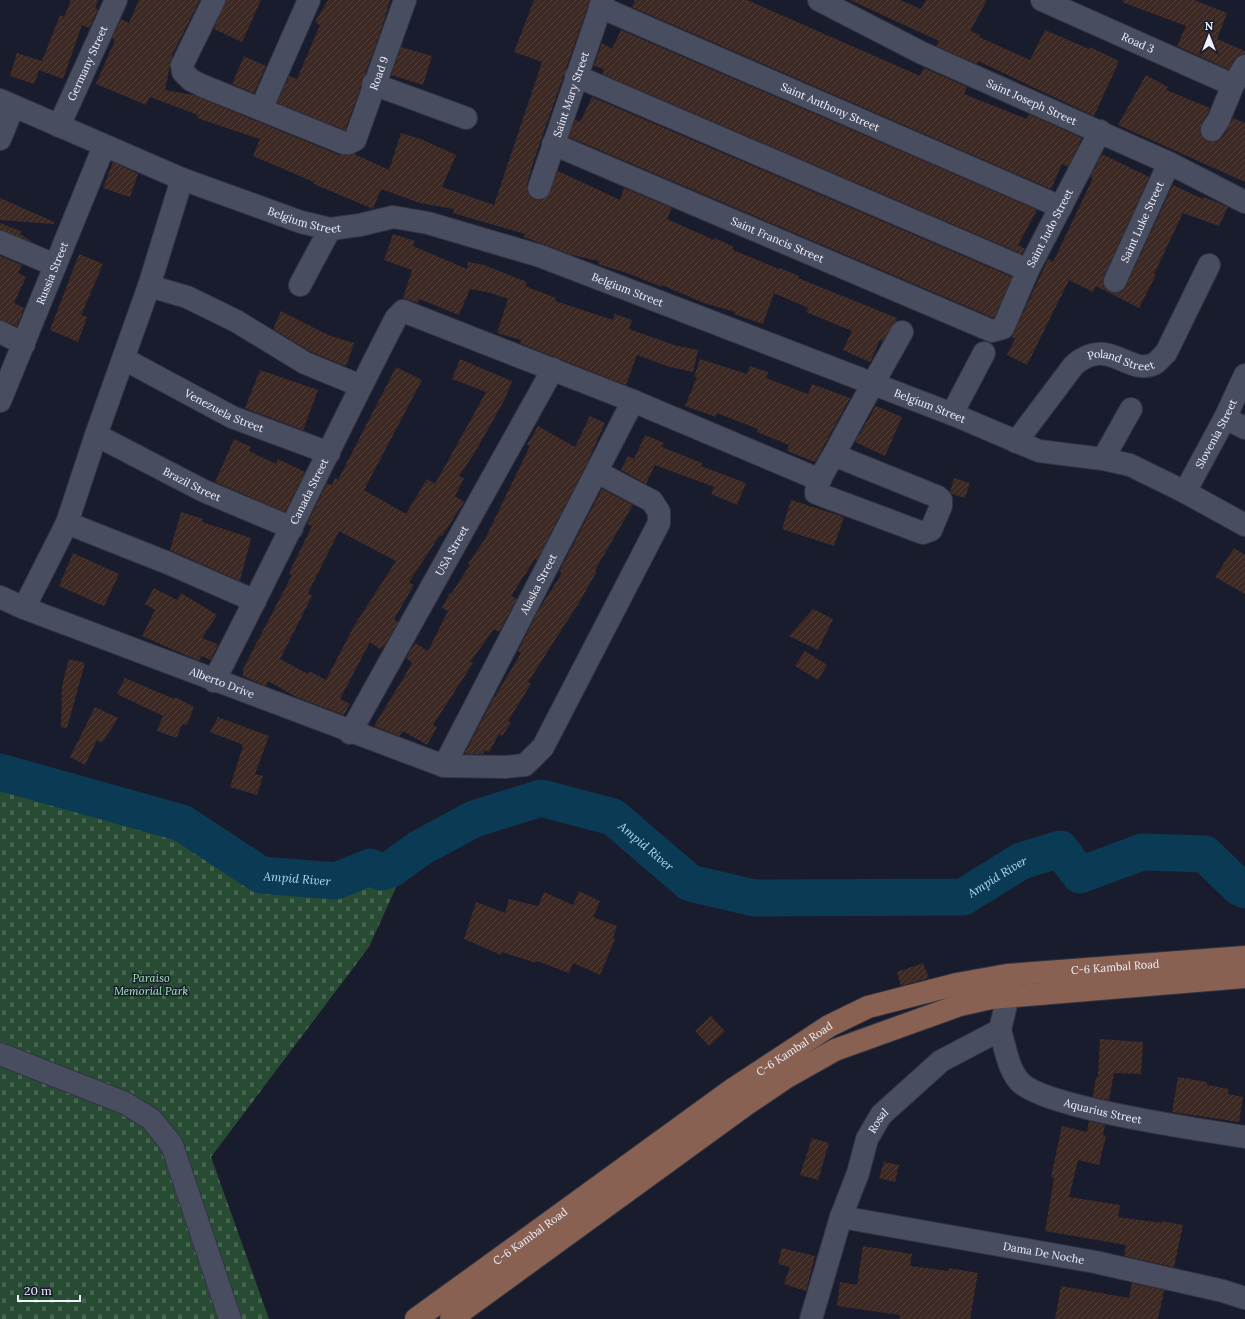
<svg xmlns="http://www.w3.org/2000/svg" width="1245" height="1319" viewBox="0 0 1245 1319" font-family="Lora,serif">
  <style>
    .cemetery { fill: url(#cemetery-stones) }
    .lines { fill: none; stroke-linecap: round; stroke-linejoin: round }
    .river { stroke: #0a3a54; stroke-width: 37 }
    .building { fill: url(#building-hatch); fill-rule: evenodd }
    .minor-casing { stroke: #343543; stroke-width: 24 }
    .major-casing { stroke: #343543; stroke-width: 24 }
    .minor { stroke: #494d60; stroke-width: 22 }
    .major { stroke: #886152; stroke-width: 22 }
    .labels { text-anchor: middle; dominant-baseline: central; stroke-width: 3; stroke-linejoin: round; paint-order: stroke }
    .street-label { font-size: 11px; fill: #eff2fd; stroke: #191c2c }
    .park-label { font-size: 11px; font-style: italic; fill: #a7eebd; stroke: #191c2c }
    .water-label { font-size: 12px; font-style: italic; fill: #b3dcf8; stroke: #191c2c }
  </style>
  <defs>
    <pattern id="cemetery-stones" width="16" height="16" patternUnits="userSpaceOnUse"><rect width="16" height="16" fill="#274b33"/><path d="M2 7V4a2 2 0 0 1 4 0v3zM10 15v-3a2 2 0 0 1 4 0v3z" fill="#476551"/></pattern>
    <pattern id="building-hatch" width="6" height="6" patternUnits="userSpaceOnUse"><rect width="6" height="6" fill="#3d2923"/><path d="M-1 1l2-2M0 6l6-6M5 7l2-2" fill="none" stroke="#503e39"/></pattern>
  </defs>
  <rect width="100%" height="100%" fill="#191c2c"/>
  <path class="cemetery" d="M 0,772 L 182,823 L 261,875 L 336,881 L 370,867 L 398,883 L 369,947 L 211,1157 L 269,1319 L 0,1319 Z"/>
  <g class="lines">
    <path class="river" id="s1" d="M 0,772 L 182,823 L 261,875 L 336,881 L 370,867 L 381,872 L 391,869 L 420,848 L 474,819 L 541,798 L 613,817 L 690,883 L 754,898 L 963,897 L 1021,861 L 1060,849 L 1080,875 L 1142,852 L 1205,854 L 1239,887 L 1245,890"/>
  </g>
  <path class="building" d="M 71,0 L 98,0 L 95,8 L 98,9 L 89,28 L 82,25 L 63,79 L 39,70 L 34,84 L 10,76 L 17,53 L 42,61 L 60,15 L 64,17 Z
    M 139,0 L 200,0 L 172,55 L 165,90 L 193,95 L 339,155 L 354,154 L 389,170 L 401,133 L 421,139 L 456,155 L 442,187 L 494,205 L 542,62 L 514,52 L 534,0 L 590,0 L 534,160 L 527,184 L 527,191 L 530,196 L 535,200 L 541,200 L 547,197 L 558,171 L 620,200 L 624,188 L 672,208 L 667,219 L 714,240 L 715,238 L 734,247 L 733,250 L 779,269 L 780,268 L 799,276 L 798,278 L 897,318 L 896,321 L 883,341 L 880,340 L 870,362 L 843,350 L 852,331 L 806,312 L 808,308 L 774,293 L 763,324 L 734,314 L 735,312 L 704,303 L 662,285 L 662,287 L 627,273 L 598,264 L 599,261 L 572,255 L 524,237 L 525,234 L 453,213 L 454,209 L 420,203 L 381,189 L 373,209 L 314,184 L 314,182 L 253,156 L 260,139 L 197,118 L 198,115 L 150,97 L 146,105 L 96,84 L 115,40 L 112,38 L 121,19 L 129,23 Z
    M 226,0 L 261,0 L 242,42 L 214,29 Z
    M 328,0 L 390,0 L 382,28 L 365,74 L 361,80 L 361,87 L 345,130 L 277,103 L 289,76 L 297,79 L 320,25 L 315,22 Z
    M 635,0 L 747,0 L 920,76 L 924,68 L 967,87 L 964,94 L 1027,119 L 1029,114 L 1082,138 L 1068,167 L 1062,164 L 1051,189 L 632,7 Z
    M 850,0 L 900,0 L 921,9 L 926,0 L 987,0 L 970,31 L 980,35 L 979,37 L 1030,60 L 1045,30 L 1089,49 L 1090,47 L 1119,61 L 1094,116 L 978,61 L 977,64 L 936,46 L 939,41 Z
    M 1123,0 L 1194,0 L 1227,13 L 1217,39 L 1245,51 L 1245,54 L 1239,55 L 1235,59 L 1228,69 L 1177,46 L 1186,26 L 1122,2 Z
    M 621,30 L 1037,210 L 1018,245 L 1025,249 L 1022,254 L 602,74 L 604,69 L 594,66 L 602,43 L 612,49 Z
    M 401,47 L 432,56 L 423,85 L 391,75 Z
    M 244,56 L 266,66 L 254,93 L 232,84 Z
    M 1146,75 L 1168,87 L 1166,90 L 1210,108 L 1200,129 L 1201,135 L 1206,141 L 1212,142 L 1218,141 L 1223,137 L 1233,118 L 1245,123 L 1245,182 L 1118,125 Z
    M 592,97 L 1012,277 L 994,318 L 569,137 L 575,120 L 580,122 Z
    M 1102,154 L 1149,177 L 1104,276 L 1103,282 L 1105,288 L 1110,292 L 1117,293 L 1122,291 L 1126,286 L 1173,185 L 1203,199 L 1204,197 L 1228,207 L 1219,226 L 1183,213 L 1154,274 L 1156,275 L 1139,308 L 1096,286 L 1093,292 L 1069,280 L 1027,365 L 1007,355 L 1015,339 L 1012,337 L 1048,259 L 1053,262 L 1093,178 L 1090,177 Z
    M 113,162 L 138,174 L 130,197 L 103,188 Z
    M 0,198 L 54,222 L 53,224 L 0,220 Z
    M 0,223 L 21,231 L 20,234 L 34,243 L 0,230 Z
    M 393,234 L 415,241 L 413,246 L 467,269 L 468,262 L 484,265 L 527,282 L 525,286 L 556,298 L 555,301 L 613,320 L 615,314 L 632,320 L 629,329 L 674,345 L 698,350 L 693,372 L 670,367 L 637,355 L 626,385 L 524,345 L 520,343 L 521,340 L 497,333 L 508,299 L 491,293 L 470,289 L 459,315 L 419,299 L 418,303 L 403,298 L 412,270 L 384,260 Z
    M 79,254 L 103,264 L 81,315 L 87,317 L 78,342 L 50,330 Z
    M 0,256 L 22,265 L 18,273 L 26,277 L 14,303 L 24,308 L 17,326 L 0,320 Z
    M 281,311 L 328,335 L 354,343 L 346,366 L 311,352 L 273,329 Z
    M 460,359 L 512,381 L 505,399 L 474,454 L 459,476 L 464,478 L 455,496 L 464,502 L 442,536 L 440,535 L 409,582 L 414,585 L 394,619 L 398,622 L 385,645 L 380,649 L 370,642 L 340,699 L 350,704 L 344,715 L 296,697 L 268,681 L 266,686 L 243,676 L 243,669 L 292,575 L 289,573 L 312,526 L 307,524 L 327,483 L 332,485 L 335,478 L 338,480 L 396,367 L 422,380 L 364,490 L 406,514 L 427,479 L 435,484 L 486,392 L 452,379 ZM 339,531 L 396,561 L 354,626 L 326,680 L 309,671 L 308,674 L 280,659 L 312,596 L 308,593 Z
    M 700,359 L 747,374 L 750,366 L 768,372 L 766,378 L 808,394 L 812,384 L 850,398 L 815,462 L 787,451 L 789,445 L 757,432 L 758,429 L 717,413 L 716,417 L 685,406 L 697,377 L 694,377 Z
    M 260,370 L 318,390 L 303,430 L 245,408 Z
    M 876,406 L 902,417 L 885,456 L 855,442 Z
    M 590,416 L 605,423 L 587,463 L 537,560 L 535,559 L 511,596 L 517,599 L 499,632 L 494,629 L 470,662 L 473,663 L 433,725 L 437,727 L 427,745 L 403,731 L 399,736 L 374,726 L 410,667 L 412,662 L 406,658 L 415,643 L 428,651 L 448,611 L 442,608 L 450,593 L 451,594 L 470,565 L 468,564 L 485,539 L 530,446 L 527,445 L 538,426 L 575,447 Z
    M 645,435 L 664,443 L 662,447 L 702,463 L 701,466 L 746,483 L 737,505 L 711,494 L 714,487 L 655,465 L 646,484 L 621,470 L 628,456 L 634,459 Z
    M 234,439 L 251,447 L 249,451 L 276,464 L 278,459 L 305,472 L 285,512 L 215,482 Z
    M 954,478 L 970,483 L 965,498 L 952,494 L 950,492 Z
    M 602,489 L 633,505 L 595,570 L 597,571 L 580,601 L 528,682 L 531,684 L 508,721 L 511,723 L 502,736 L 499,734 L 489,752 L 485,750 L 483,754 L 466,754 L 465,753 L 491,703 L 521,653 L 518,651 L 538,611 L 562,573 L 559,572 Z
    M 791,500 L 844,517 L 834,546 L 782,529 Z
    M 181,512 L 203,519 L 202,522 L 251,538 L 240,581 L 170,550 Z
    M 1234,548 L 1245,555 L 1245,594 L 1215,577 Z
    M 73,553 L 119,574 L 104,606 L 59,586 Z
    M 154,588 L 177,600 L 181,593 L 217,615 L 202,638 L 218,644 L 211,660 L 201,656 L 199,661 L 142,636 L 155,610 L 145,604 Z
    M 813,609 L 833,619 L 818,650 L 789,636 Z
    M 805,651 L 827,665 L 818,680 L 795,666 Z
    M 69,659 L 85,663 L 67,728 L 61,727 L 62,685 Z
    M 125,678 L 174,699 L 175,697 L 194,707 L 187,725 L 182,724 L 177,738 L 157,731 L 163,716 L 117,694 Z
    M 95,707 L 118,718 L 102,743 L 97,740 L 85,765 L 70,757 Z
    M 218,717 L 269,736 L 255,774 L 263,776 L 257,795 L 230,787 L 243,746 L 241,744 L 210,732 Z
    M 579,891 L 600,901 L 593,917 L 617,926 L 613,938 L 615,939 L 600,975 L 573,963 L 569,973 L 537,961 L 536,963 L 502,952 L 501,955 L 464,939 L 476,902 L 505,913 L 509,899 L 538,906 L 544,892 L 573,905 Z
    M 923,963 L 929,978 L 901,986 L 897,972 Z
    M 711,1016 L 725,1031 L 709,1046 L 695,1031 Z
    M 1100,1039 L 1143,1042 L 1141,1074 L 1114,1073 L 1109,1100 L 1093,1097 L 1096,1077 L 1098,1077 Z
    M 1178,1077 L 1207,1082 L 1207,1085 L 1229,1089 L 1228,1094 L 1243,1097 L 1239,1122 L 1172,1112 Z
    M 1089,1121 L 1105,1125 L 1103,1135 L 1106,1136 L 1099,1165 L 1078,1160 L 1069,1197 L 1120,1205 L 1118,1217 L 1162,1223 L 1162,1221 L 1183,1225 L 1174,1267 L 1124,1256 L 1126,1245 L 1045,1231 L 1054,1178 L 1051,1177 L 1062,1126 L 1087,1132 Z
    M 812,1138 L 829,1143 L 818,1180 L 800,1175 Z
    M 884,1162 L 899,1165 L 895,1182 L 879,1178 Z
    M 863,1246 L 912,1254 L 910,1266 L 949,1271 L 949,1268 L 978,1273 L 970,1319 L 899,1319 L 900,1315 L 837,1306 L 840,1282 L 857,1285 Z
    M 782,1248 L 815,1256 L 806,1291 L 784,1284 L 790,1267 L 778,1264 Z
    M 1132,1283 L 1164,1290 L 1158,1319 L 1055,1319 L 1061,1286 L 1129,1298 Z"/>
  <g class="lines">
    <g class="minor-casing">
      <g id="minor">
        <path id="s2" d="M 214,0 L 182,65 L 183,72 L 191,80 L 203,86 L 344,143 L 349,143 L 355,140 L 405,0"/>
        <path id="s3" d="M 819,0 L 922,53 L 1169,163 L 1245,202"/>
        <path id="s4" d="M 1042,0 L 1233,85"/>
        <path id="s5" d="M 600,7 L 1061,207"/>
        <path d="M 576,76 L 1028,270"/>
        <path d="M 373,84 L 466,118"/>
        <path id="s6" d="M 0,100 L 182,179 L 301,222 L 330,229 L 360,225 L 393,217 L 428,223 L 540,256 L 952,414 L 1039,451 L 1103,459 L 1130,465 L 1185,492 L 1245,525"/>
        <path d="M 261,109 L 309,0"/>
        <path id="s7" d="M 59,126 L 116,0"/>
        <path d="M 1212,130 L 1219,119 L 1233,85 L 1245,66"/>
        <path d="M 0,139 L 13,107"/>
        <path id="s8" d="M 553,144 L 992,331 L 1003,328 L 1028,270 L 1100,131"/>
        <path id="s9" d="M 539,188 L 603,0"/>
        <path d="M 0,242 L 55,265"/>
        <path id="s10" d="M 1115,281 L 1169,163"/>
        <path d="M 300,285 L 330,229"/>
        <path d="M 149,286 L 187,297 L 236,321 L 305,363 L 361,386"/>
        <path d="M 0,332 L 24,344"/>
        <path id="s11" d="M 124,359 L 232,417 L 329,453"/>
        <path id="s12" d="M 0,401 L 104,146"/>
        <path d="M 952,414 L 984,353"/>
        <path d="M 1225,418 L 1245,428"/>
        <path id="s13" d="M 96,435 L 204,491 L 292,528"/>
        <path id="s14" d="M 1016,442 L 1074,365 C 1109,335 1128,376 1154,364 C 1158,362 1162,356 1166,353 L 1209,265"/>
        <path d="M 834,455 L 938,497 L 941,500 L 941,506 L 931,530 L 923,533 L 816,493 C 816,482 831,460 837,449 C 858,410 880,371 902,332"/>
        <path d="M 1103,459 L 1131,409"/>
        <path id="s15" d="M 1185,492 L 1225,418 L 1245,375"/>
        <path d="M 67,523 L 168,563 L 255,601"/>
        <path id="s16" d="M 0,597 L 24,608 L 444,766 L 505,767 L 525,765 L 543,747 L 659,523 L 659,512 L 652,501 L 597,472"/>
        <path d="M 24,608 L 67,523 L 96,435 L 149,286 L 182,179"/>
        <path id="s17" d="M 214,681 C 276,561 334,438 396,318 L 403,311 L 633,401 L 820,480"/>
        <path id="s18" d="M 350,733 L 553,369"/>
        <path id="s19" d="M 444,766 L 633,401"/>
        <path id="s20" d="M 1000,1030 C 1005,1047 1008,1068 1019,1081 C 1042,1108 1204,1130 1245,1137"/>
        <path d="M 0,1054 L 125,1103 L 151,1119 L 172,1145 L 230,1319"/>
        <path id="s21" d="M 841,1217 L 1095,1262 L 1223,1291 L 1245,1298"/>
        <path id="s22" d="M 811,1319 L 841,1217 L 858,1173 L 867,1139 L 881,1115 L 941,1061 L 1000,1030 L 1008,996 L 1007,978"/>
      </g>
    </g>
    <g class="major-casing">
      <g id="major">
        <path id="s23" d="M 416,1319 L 733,1089 L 829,1026 L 868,1007 L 957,984 L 1007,975 L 1245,957"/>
        <path d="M 451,1319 L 744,1106 L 787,1077 L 835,1050 L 960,1005 L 991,998 L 1245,977"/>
      </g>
    </g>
    <use href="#minor" class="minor"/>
    <use href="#major" class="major"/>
  </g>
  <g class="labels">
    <g class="street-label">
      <text stroke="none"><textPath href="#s4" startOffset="105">Road 3</textPath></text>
      <text stroke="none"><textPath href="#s7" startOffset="69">Germany Street</textPath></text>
      <text stroke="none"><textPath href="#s2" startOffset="339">Road 9</textPath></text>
      <text stroke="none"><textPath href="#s9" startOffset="99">Saint Mary Street</textPath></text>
      <text stroke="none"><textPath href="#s3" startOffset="236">Saint Joseph Street</textPath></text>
      <text stroke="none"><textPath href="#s5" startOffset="251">Saint Anthony Street</textPath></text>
      <text stroke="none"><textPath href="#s6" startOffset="328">Belgium Street</textPath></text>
      <text stroke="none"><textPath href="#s10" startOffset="65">Saint Luke Street</textPath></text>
      <text stroke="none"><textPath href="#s8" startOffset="599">Saint Judo Street</textPath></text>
      <text stroke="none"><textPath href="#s8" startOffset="244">Saint Francis Street</textPath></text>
      <text stroke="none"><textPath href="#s12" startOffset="138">Russia Street</textPath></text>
      <text stroke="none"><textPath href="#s6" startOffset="665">Belgium Street</textPath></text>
      <text stroke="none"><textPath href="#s14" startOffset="147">Poland Street</textPath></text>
      <text stroke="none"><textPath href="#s6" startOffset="989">Belgium Street</textPath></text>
      <text stroke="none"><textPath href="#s11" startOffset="113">Venezuela Street</textPath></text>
      <text stroke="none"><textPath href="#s15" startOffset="66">Slovenia Street</textPath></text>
      <text stroke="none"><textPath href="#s13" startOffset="108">Brazil Street</textPath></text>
      <text stroke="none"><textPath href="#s17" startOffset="212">Canada Street</textPath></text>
      <text stroke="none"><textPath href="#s18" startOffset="209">USA Street</textPath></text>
      <text stroke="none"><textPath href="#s19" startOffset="205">Alaska Street</textPath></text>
      <text stroke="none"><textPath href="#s16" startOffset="238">Alberto Drive</textPath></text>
      <text stroke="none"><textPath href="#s23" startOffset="801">C-6 Kambal Road</textPath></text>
      <text stroke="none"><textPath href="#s23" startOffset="465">C-6 Kambal Road</textPath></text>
      <text stroke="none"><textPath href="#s20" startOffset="145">Aquarius Street</textPath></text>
      <text stroke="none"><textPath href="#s22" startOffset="210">Rosal</textPath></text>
      <text stroke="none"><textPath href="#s23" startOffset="141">C-6 Kambal Road</textPath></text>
      <text stroke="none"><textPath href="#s21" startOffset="206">Dama De Noche</textPath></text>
    </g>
    <g class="park-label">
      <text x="151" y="978">Paraiso<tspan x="151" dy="13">Memorial Park</tspan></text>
    </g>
    <g class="water-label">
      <text stroke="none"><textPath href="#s1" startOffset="704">Ampid River</textPath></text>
      <text stroke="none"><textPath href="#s1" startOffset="320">Ampid River</textPath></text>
      <text stroke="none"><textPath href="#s1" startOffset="1076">Ampid River</textPath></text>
    </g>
  </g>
  <g transform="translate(1209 36)" stroke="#191c2c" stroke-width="3" paint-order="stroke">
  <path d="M0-3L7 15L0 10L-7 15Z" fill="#eff2fd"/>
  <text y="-6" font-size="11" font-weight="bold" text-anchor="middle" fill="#eff2fd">N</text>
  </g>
  <path d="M18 1295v6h62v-6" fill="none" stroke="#eff2fd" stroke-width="2"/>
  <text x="24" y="1295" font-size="12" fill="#eff2fd" stroke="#191c2c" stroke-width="3" paint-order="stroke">20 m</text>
</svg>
